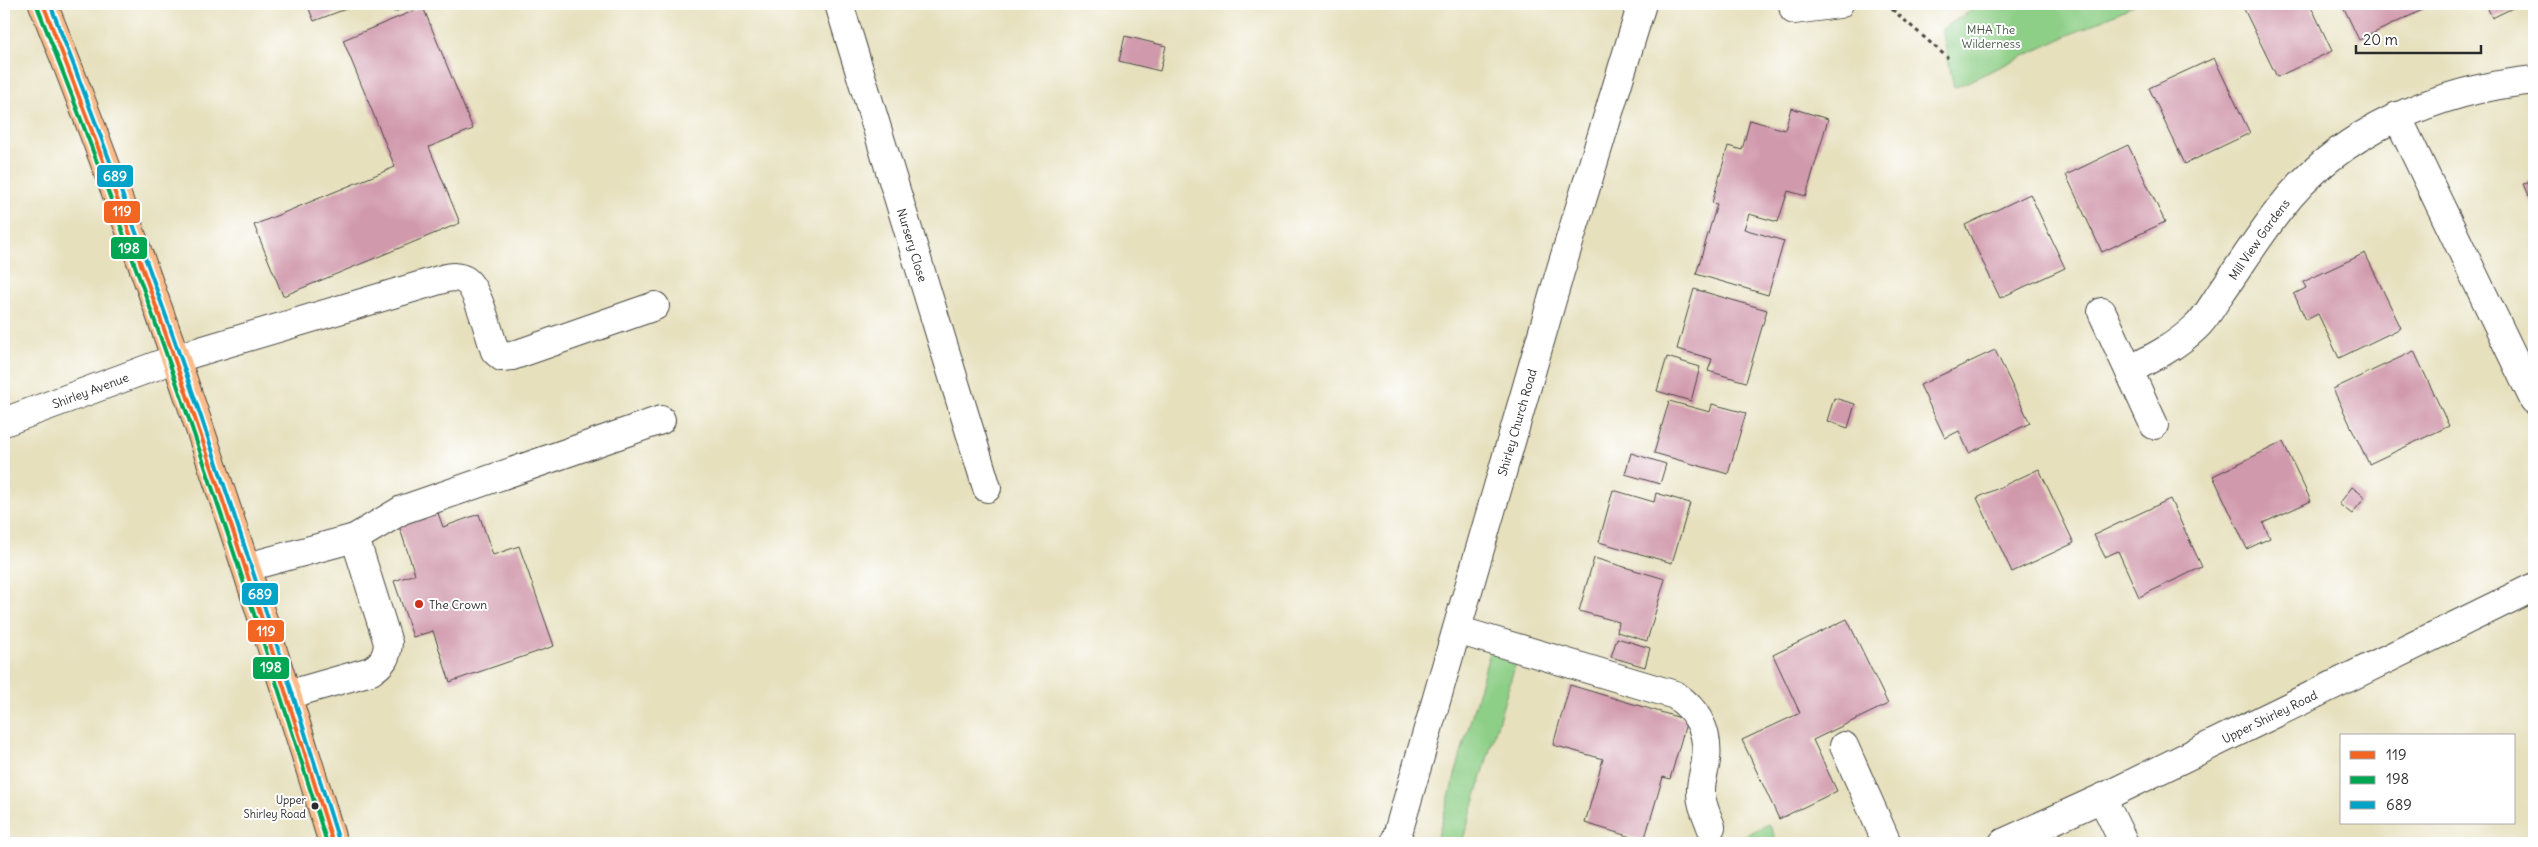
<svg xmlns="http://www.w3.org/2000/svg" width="2538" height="847" viewBox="0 0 2538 847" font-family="Delius,sans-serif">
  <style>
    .green { fill: #8ecf87; stroke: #5c7d59 }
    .building { fill: #d099ac }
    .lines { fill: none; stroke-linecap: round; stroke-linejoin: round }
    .minor-casing { stroke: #474641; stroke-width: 30 }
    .highway-casing { stroke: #474641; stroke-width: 30 }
    .path { stroke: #474641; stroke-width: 3; stroke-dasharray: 4 4; stroke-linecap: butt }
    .minor { stroke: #fff; stroke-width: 28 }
    .highway { stroke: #f9bc8a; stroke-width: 28 }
    .bus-1-casing { stroke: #fff; stroke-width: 8 }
    .bus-2-casing { stroke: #fff; stroke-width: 8 }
    .bus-3-casing { stroke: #fff; stroke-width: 8 }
    .bus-1 { stroke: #f26522; stroke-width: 4 }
    .bus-2 { stroke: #00a651; stroke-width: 4 }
    .bus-3 { stroke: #02a3c6; stroke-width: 4 }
    .poi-dot { fill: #c8321e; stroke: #fff; stroke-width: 2 }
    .bus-dot { fill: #2b2b2b; stroke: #fff; stroke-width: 2 }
    .labels { text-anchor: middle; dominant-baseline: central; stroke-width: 4; stroke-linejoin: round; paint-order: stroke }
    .bus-label { font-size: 11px; fill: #2b2b2b; stroke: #fff; text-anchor: end }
    .park-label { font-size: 12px; fill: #495c47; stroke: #fff }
    .street-label { font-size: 12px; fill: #2b2b2b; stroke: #fff }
    .poi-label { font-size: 12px; fill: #2b2b2b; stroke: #fff; text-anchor: start }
    .line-badge { stroke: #fff; stroke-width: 2 }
    .badge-label { font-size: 14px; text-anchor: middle; font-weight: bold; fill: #fff }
  </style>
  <rect width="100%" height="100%" fill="#fff"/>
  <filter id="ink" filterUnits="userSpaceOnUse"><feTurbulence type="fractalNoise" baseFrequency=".02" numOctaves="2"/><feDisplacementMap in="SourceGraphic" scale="10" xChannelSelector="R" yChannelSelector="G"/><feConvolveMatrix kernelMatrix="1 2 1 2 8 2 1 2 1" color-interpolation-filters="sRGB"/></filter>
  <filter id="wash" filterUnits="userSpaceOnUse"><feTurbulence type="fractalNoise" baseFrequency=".0096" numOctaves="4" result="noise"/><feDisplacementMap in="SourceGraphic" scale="20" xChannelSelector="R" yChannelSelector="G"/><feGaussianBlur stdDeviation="1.12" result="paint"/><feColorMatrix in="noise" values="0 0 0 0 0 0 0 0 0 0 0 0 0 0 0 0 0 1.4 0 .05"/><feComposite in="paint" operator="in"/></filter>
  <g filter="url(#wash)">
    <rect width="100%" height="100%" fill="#e6e0bd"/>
    <path class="green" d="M 1982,4 L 2137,4 L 1954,88 L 1942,29 Z
      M 1490,651 L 1517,659 L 1462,843 L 1436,843 Z
      M 1769,824 L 1778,843 L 1729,843 Z"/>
    <g id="blocks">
      <path class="building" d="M 307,4 L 359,4 L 314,21 Z
        M 391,4 L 416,4 L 394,12 Z
        M 2249,4 L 2310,4 L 2332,51 L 2277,77 L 2243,7 Z
        M 2342,4 L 2435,4 L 2359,40 Z
        M 2486,4 L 2521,4 L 2492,18 Z
        M 423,7 L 473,129 L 429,147 L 460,223 L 283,296 L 254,225 L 395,167 L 343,40 Z
        M 1125,36 L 1166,46 L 1160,71 L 1119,61 Z
        M 2214,58 L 2250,133 L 2185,164 L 2149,88 Z
        M 1791,108 L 1828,119 L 1806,196 L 1788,191 L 1778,222 L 1749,214 L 1744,229 L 1784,241 L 1768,295 L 1696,274 L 1717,204 L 1712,203 L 1728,146 L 1742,150 L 1750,120 L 1785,130 Z
        M 2128,145 L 2165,222 L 2102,252 L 2066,175 Z
        M 2534,179 L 2534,209 L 2523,184 Z
        M 2030,194 L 2065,268 L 2000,298 L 1965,225 Z
        M 2365,253 L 2401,328 L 2339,358 L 2318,314 L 2306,320 L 2294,294 L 2306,288 L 2303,282 Z
        M 1694,289 L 1767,310 L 1746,382 L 1708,371 L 1712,359 L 1677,349 Z
        M 1995,350 L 2030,423 L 1969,453 L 1959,431 L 1945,438 L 1920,385 Z
        M 2414,351 L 2449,426 L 2369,464 L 2333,389 Z
        M 1667,357 L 1700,367 L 1691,401 L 1657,391 Z
        M 1834,398 L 1855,404 L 1848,428 L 1827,421 Z
        M 1669,401 L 1710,412 L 1712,404 L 1746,413 L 1728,474 L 1654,453 Z
        M 2283,442 L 2311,501 L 2263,523 L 2270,538 L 2247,549 L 2213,476 Z
        M 1631,453 L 1666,464 L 1660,484 L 1625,474 Z
        M 2039,469 L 2074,543 L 2012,572 L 1977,498 Z
        M 2352,487 L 2365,497 L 2352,514 L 2339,504 Z
        M 1613,490 L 1654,502 L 1656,493 L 1690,503 L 1672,563 L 1599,542 Z
        M 2170,499 L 2202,567 L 2139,597 L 2118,551 L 2105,557 L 2094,535 Z
        M 438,513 L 443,527 L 479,514 L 493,555 L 519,546 L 554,646 L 450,682 L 433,631 L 413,637 L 394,581 L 415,574 L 399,526 Z
        M 1594,558 L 1665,579 L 1647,641 L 1617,632 L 1619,622 L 1579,611 Z
        M 1847,619 L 1888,704 L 1813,740 L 1837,791 L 1779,819 L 1742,740 L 1800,713 L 1773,655 Z
        M 1617,638 L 1650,648 L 1645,667 L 1611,657 Z
        M 1570,685 L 1687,720 L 1670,779 L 1663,777 L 1644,841 L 1585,823 L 1603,759 L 1553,745 Z"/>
    </g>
  </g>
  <g filter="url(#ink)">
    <use href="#blocks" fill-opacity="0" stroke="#474641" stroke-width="1"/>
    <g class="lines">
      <g class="minor-casing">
        <g id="minor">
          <path id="s1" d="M 839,4 L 987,488"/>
          <path d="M 1793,4 L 1794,10 L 1839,4"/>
          <path d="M 2397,116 L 2534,400"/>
          <path d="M 2102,312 L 2154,425"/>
          <path id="s2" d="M 2129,370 C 2153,358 2176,346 2196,327 C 2205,319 2213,305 2220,294 C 2240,266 2258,237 2279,210 C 2338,131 2438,90 2534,80"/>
          <path id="s3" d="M 4,422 L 177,358 L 446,278 C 452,277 458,276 465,280 C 478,288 489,334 495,351 L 502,357 L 512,356 L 655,306"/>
          <path d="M 247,567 L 355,538"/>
          <path d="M 1457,630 L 1675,695 C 1698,711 1709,731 1706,760 C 1705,770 1701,780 1701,790 C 1700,803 1707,815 1711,827"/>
          <path d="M 287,695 L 371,671 C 383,663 387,657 388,643 L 355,538 L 402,510 L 661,420"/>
          <path d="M 1844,746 L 1887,843"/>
          <path d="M 2102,798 L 2124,843"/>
          <path id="s4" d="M 1395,843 L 1560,272 L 1642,4"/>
          <path id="s5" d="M 2003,843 L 2102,798 L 2534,587"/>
        </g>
      </g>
      <g class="highway-casing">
        <path id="highway" d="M 43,4 C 154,279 246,560 333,843"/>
      </g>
      <path class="path" d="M 1886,4 L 1948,58"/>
      <use href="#minor" class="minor"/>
      <use href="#highway" class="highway"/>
      <g class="bus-1-casing">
        <path id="bus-1" d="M 43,4 C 152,280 245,560 333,843"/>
      </g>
      <g class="bus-2-casing">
        <path id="bus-2" d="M 37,6 C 146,281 239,561 327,843"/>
      </g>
      <g class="bus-3-casing">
        <path id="bus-3" d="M 50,4 C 158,279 251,559 339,841"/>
      </g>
      <use href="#bus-1" class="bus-1"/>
      <use href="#bus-2" class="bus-2"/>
      <use href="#bus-3" class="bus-3"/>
    </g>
  </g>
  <circle class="poi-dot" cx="419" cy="604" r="5"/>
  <circle class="bus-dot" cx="315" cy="806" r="4.5"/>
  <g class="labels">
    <g class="bus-label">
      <text x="306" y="800">Upper<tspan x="306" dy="14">Shirley Road</tspan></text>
    </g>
    <g class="park-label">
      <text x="1991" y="29">MHA The<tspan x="1991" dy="14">Wilderness</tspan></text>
    </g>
    <g class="street-label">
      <text stroke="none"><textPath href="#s2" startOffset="188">Mill View Gardens</textPath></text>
      <text stroke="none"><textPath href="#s1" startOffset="252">Nursery Close</textPath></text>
      <text stroke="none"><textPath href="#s3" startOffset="92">Shirley Avenue</textPath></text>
      <text stroke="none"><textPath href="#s4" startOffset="438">Shirley Church Road</textPath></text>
      <text stroke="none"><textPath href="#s5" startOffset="295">Upper Shirley Road</textPath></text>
    </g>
    <g class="poi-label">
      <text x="429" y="604">The Crown</text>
    </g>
  </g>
  <g class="line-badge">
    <rect x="96" y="164" width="38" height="24" rx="5" fill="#02a3c6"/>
    <rect x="103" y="200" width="38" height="24" rx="5" fill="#f26522"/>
    <rect x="110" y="236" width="38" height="24" rx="5" fill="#00a651"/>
    <rect x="241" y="582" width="38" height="24" rx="5" fill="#02a3c6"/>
    <rect x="247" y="619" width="38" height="24" rx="5" fill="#f26522"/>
    <rect x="252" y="656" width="38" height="24" rx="5" fill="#00a651"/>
  </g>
  <g class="badge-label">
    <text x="115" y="181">689</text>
    <text x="122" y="216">119</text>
    <text x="129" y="253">198</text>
    <text x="260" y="599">689</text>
    <text x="266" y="636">119</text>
    <text x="271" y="672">198</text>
  </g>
  <rect width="2538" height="847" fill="none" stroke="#fff" stroke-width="20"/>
  <rect x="2340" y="734" width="175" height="90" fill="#ffffff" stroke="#aaaaaa"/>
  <rect x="2350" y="751" width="25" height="8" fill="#f26522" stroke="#aaaaaa"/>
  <text x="2386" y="760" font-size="15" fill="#2b2b2b">119</text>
  <rect x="2350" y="776" width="25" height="8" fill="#00a651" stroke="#aaaaaa"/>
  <text x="2386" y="784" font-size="15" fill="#2b2b2b">198</text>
  <rect x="2350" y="801" width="25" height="8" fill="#02a3c6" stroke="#aaaaaa"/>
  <text x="2386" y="810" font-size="15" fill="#2b2b2b">689</text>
  <path d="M2356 45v8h125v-8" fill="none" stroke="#2b2b2b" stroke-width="2.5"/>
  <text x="2363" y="45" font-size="15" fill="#2b2b2b" stroke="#ffffff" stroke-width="4" paint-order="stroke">20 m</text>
</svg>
